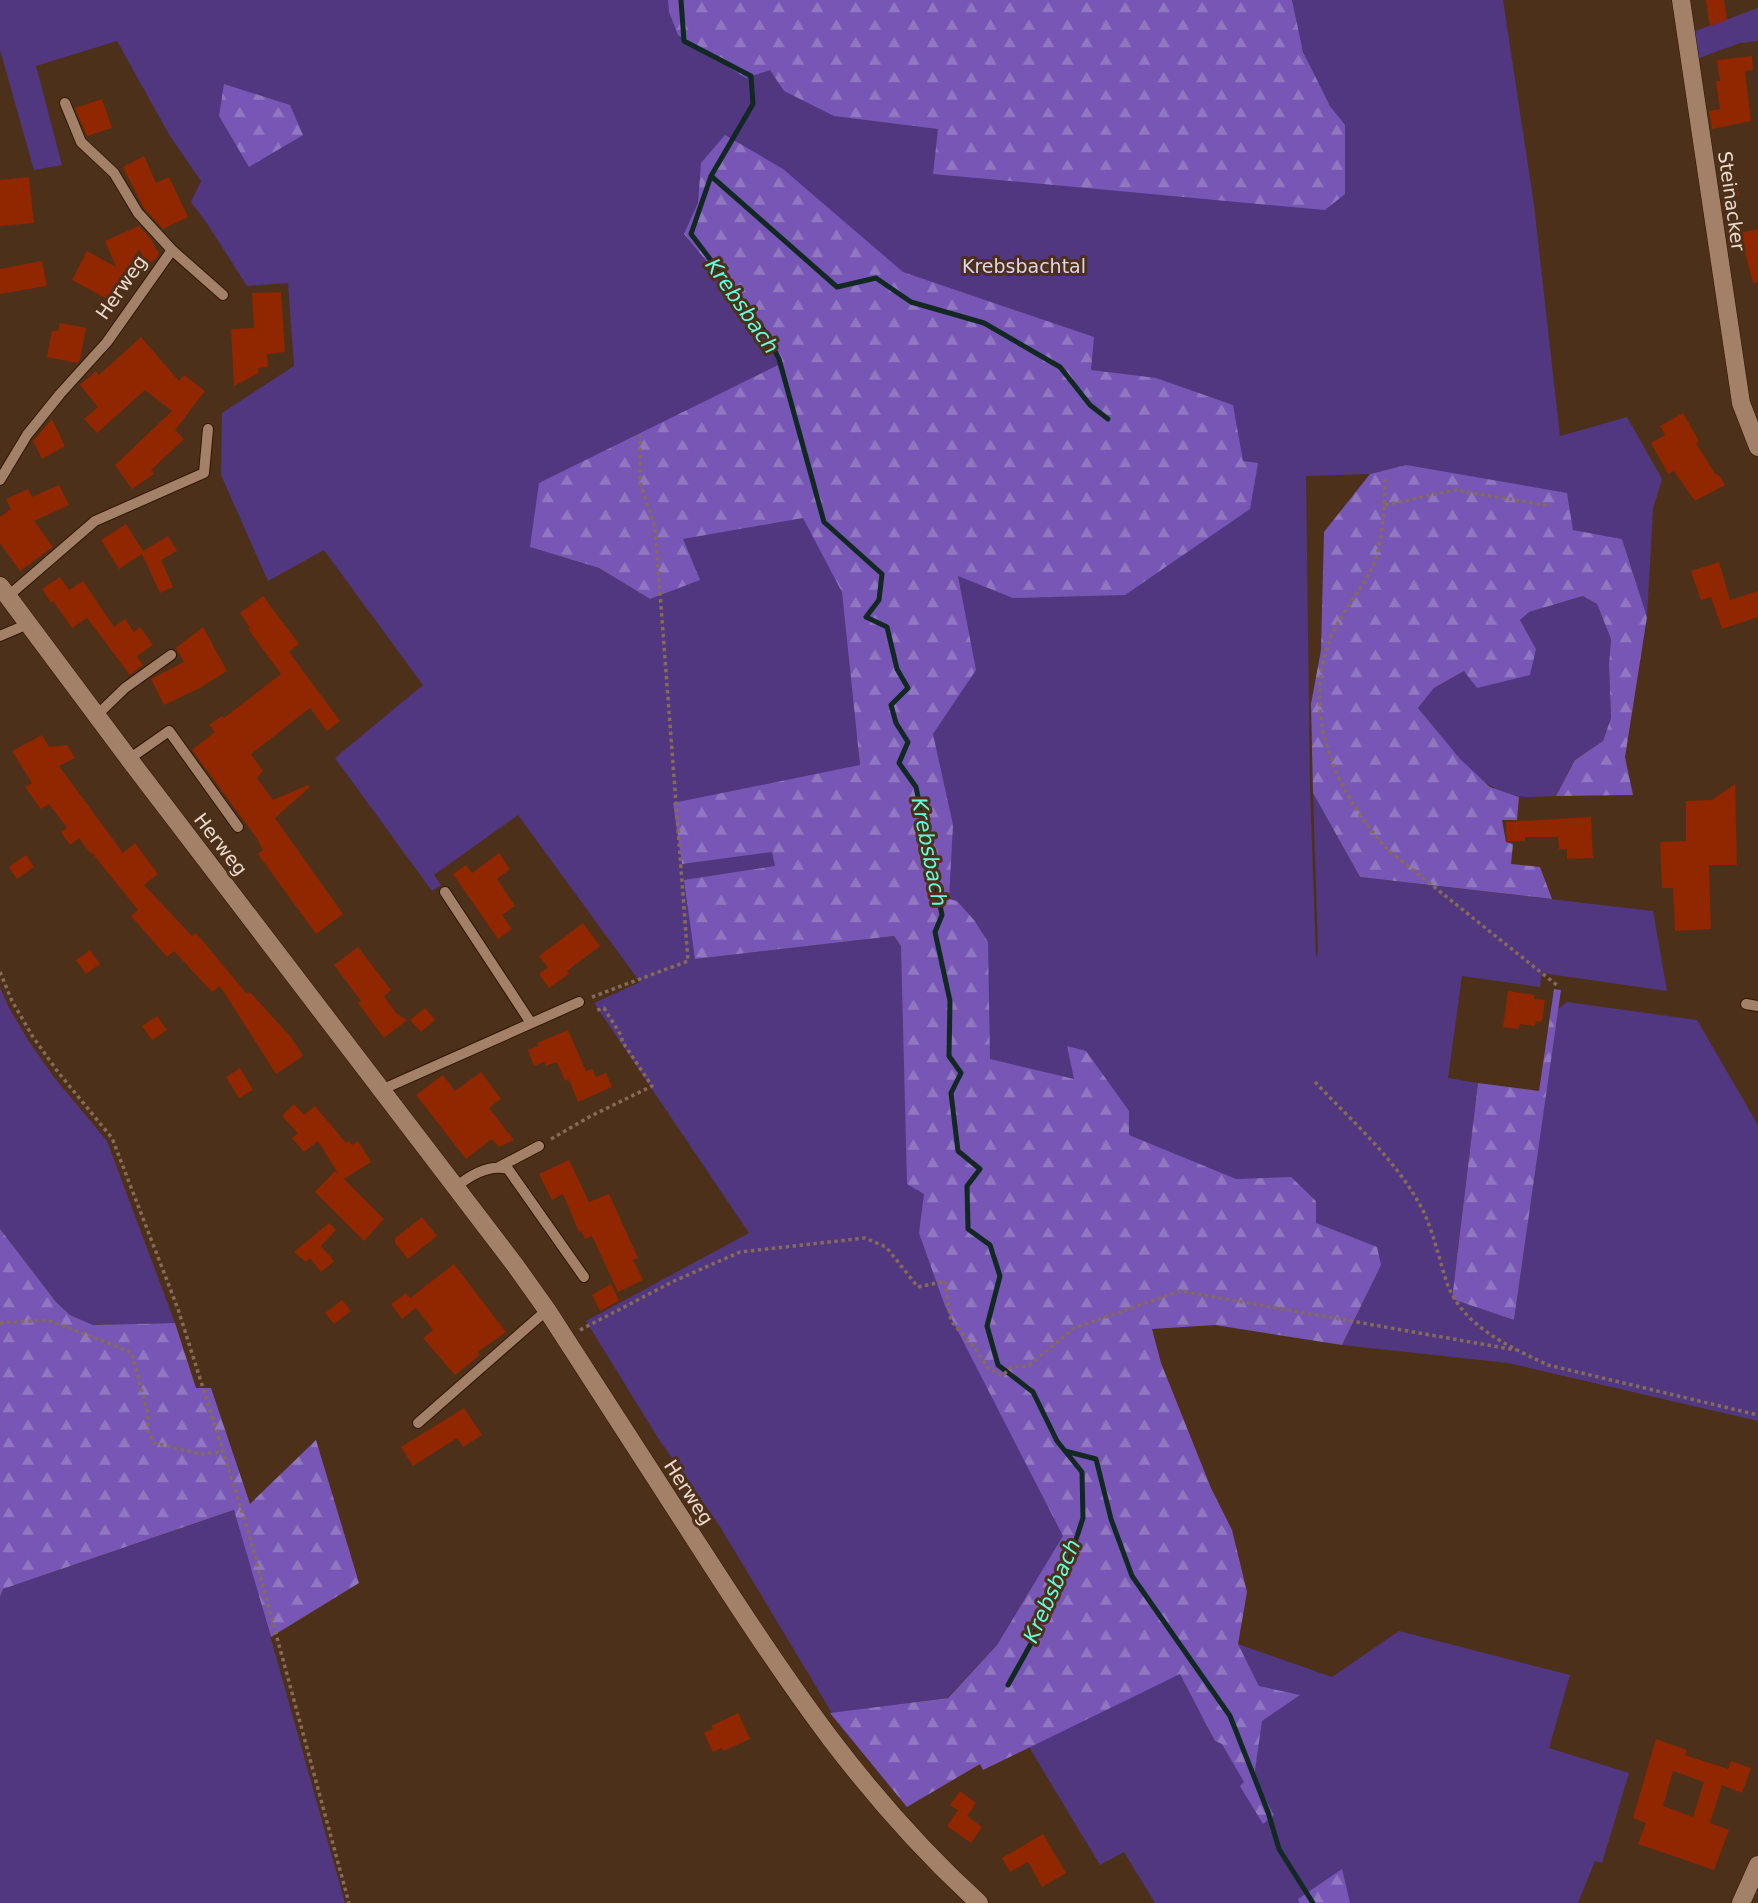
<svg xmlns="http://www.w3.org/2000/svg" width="1758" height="1903" viewBox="0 0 1758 1903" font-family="'DejaVu Sans',sans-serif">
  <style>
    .green { fill: #51377f; fill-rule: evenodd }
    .forest { fill: url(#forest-firs) }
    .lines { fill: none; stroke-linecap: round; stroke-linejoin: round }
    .stream { stroke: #122823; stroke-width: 5 }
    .building { fill: #902700; fill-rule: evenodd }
    .lane-casing { stroke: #321701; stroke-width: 12 }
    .street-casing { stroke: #321701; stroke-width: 19 }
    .secondary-casing { stroke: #321701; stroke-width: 19 }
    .path { stroke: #856b58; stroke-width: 3.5; stroke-dasharray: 3.5 3.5; stroke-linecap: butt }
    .lane { stroke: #a38168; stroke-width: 10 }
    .street { stroke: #a38168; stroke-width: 18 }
    .secondary { stroke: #a38168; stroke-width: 18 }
    .labels { text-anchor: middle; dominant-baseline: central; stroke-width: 6; stroke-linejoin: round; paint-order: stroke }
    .street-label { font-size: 19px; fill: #eedbce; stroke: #4d3019 }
    .park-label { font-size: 19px; fill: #ddd6f0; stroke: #4d3019 }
    .water-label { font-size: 21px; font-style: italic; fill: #5fffdf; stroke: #4d3019 }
  </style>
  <defs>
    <pattern id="forest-firs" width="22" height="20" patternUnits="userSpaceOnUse" patternTransform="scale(1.75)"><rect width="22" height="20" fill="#7756b5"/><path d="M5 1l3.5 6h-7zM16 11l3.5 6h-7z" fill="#9176c1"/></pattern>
  </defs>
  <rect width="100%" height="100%" fill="#4d3019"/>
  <path class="green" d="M 0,0 L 1268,0 L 1309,139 L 1345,126 C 1317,90 1296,46 1292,0 L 1503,0 L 1534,205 L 1560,436 L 1627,417 L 1662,479 L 1653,509 L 1647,617 L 1622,539 L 1572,530 L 1406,465 L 1370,474 L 1306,476 L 1310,787 L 1316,958 L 1318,951 L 1313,793 L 1360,877 L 1653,911 L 1667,991 L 1542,973 L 1540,987 L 1462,976 L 1448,1078 L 1478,1083 L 1452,1299 L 1514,1320 L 1558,1009 L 1567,1002 L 1697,1020 L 1758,1125 L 1758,1421 L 1508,1363 L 1342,1345 L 1367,1294 L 1027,1287 L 1239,1665 L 1259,1686 L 1238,1644 L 1332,1677 L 1399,1631 L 1570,1675 L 1549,1748 L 1629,1773 L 1602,1863 L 1595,1861 L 1578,1903 L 1155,1903 L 1124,1852 L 1100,1865 L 1029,1747 L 1038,1743 L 1026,1597 L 997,1645 L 947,1698 L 832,1713 L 719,1525 L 658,1438 L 586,1321 L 749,1233 L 594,1003 L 640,982 L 518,815 L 434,875 L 441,885 L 432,891 L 335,758 L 423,685 L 324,550 L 268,581 L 221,475 L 222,413 L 294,366 L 288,283 L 247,286 L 208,225 L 191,202 L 201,181 L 170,136 L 117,41 L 36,66 L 62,165 L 34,170 L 0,50 ZM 802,517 L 682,539 L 650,599 L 599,568 L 531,547 ZM 858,744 L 898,943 L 894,936 L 695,959 L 775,867 L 773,852 L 673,804 L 860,766 Z
    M 1758,8 L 1758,41 L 1740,43 L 1694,60 L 1690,33 Z
    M 1583,596 L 1597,604 L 1611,639 L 1609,665 L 1611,718 L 1603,741 L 1575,760 L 1556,796 C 1544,796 1530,798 1518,796 C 1474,789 1445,740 1418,708 L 1434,688 L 1464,671 L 1536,649 L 1520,620 L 1529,612 Z
    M 0,987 L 8,1006 L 28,1040 L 53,1076 L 107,1141 L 175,1323 L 93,1325 L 70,1315 L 56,1302 L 0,1229 Z
    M 235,1510 L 345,1903 L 0,1903 L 0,1597 L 3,1589 Z"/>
  <path class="forest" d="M 668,0 L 1292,0 L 1303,52 L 1330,106 L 1345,125 L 1345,194 L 1325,210 L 933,174 L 938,129 L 834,116 L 784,91 L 770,70 L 746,78 L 678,35 L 669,12 Z
    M 224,84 L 290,105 L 303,135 L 249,167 L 219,116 Z
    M 725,135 L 783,169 L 903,272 L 1094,337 L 1091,370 L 1156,378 L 1233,405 L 1243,461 L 1258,463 L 1250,509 L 1125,595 L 1013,598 L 958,576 L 976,670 L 933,734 L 953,825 L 949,899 L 957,901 L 974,920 L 988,942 L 990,1059 L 1074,1079 L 1067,1046 L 1086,1051 L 1129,1111 L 1129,1135 L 1236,1179 L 1291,1177 L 1316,1201 L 1316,1223 L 1377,1247 L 1381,1265 L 1342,1345 L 1215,1325 L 1152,1329 L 1161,1363 L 1211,1488 L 1232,1530 L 1247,1592 L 1238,1644 L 1259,1686 L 1300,1695 L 1262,1721 L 1254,1777 L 1274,1815 L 1263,1824 L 1240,1786 L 1244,1782 L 1222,1744 L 1215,1741 L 1180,1674 L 983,1770 L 980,1764 L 907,1807 L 830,1713 L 948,1698 L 997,1645 L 1063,1536 L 945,1306 L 919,1233 L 924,1194 L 907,1184 L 901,946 L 894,936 L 695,959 L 684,880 L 775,866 L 772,852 L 682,864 L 673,803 L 860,765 L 842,592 L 803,518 L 683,539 L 700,580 L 650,599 L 599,568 L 530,547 L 539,483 L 782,363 L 749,312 L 684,234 L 698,203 L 701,163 Z
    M 1406,465 L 1567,493 L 1573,530 L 1622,539 L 1647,617 L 1625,757 L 1633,795 L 1556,796 L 1575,760 L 1603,741 L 1611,718 L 1609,665 L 1611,639 L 1597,604 L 1583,596 L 1529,612 L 1520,620 L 1536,649 L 1530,675 L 1477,688 L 1464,671 L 1434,688 L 1418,708 L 1460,759 L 1490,787 L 1519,797 L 1517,820 L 1502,820 L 1506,842 L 1513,844 L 1511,864 L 1540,867 L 1552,899 L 1360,877 L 1313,793 L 1311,704 L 1321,650 L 1324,532 L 1370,474 Z
    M 1554,989 L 1561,990 L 1514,1320 L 1452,1299 L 1478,1083 L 1539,1091 Z
    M 0,1229 L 56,1302 L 70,1315 L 93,1325 L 175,1323 L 196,1388 L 211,1388 L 250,1504 L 316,1440 L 359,1583 L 271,1637 L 234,1510 L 3,1589 L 0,1597 Z
    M 1342,1869 L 1350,1903 L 1299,1903 L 1298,1899 Z"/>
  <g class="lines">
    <path class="stream" d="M 681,0 L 684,41 L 751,76 L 753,104 L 711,176 L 691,234 L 766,333 L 779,359 L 824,522 L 882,574 L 879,600 L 866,617 L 887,627 L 897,669 L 908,688 L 891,705 L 896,723 L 908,742 L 899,763 L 916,787 L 942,915 L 935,932 L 950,1001 L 949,1056 L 961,1073 L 951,1093 L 958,1151 L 980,1169 L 967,1186 L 968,1229 L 990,1245 L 1000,1276 L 987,1326 L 998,1365 L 1033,1392 L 1057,1441 L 1082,1472 L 1083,1518 L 1069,1561 L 1038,1621 L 1033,1640 L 1008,1685
      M 711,176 L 837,287 L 876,278 L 911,302 L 984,323 L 1060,367 L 1090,405 L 1108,419
      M 1065,1451 L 1096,1459 L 1111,1519 L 1132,1576 L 1230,1716 L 1268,1812 L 1279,1849 L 1313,1903"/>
  </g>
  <path class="building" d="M 1706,0 L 1724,0 L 1727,20 L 1710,26 Z
    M 1752,56 L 1753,70 L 1745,71 L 1751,121 L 1712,129 L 1709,111 L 1720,109 L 1716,81 L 1720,81 L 1717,60 Z
    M 102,99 L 112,128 L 87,136 L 75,108 Z
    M 144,156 L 156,183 L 169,177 L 188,217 L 163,229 L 144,208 L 123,167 Z
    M 29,177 L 34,223 L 0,226 L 0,180 Z
    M 1735,177 L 1739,196 L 1723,199 L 1719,180 Z
    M 139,226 L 151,239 L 159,254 L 155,260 L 146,264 L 139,249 L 111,301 L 72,280 L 87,251 L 116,267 L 105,241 Z
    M 1758,229 L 1758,282 L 1753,283 L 1740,233 Z
    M 42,261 L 47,286 L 0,294 L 0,269 Z
    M 281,292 L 285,352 L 267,354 L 268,367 L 258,368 L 259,373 L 234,386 L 231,329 L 254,328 L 252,293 Z
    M 60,323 L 86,328 L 80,360 L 77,363 L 47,357 L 52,331 L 58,331 Z
    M 141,337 L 179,381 L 184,375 L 205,391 L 175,430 L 184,439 L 151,470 L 154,474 L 132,489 L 115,465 L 172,411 L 145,390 L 97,433 L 84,419 L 98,407 L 80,385 L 96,371 L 99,375 Z
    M 1683,413 L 1699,441 L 1696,443 L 1715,474 L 1719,475 L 1725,485 L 1695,501 L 1674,471 L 1668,474 L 1651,443 L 1665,435 L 1660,426 Z
    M 52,419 L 65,446 L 42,459 L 33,441 Z
    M 59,485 L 69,505 L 34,521 L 53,547 L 20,571 L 0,543 L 0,517 L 11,509 L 6,499 L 28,489 L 32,497 Z
    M 126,524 L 143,551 L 168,536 L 177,551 L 161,560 L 173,587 L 160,593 L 142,554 L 119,569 L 101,540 Z
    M 1719,562 L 1730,600 L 1758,591 L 1758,617 L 1722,629 L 1711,597 L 1701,600 L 1691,571 Z
    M 60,577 L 69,590 L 83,581 L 114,627 L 125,619 L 134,632 L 140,627 L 153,645 L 137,656 L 143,665 L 130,675 L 87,618 L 72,628 L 53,601 L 51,603 L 42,589 Z
    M 263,596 L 299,644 L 289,652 L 340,721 L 327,731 L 310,708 L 251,754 L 263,771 L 257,778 L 273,800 L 308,785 L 310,787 L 275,818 L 343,914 L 316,934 L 258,854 L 263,850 L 256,837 L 192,750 L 215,732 L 209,725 L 222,716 L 224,718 L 281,674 L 248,629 L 250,628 L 240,613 Z
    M 203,627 L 227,671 L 200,688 L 164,705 L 151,679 L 184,662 L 176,648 Z
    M 42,735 L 49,747 L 67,745 L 75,758 L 59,766 L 123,853 L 135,843 L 158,874 L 144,885 L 192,936 L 196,933 L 247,994 L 250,992 L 291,1037 L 303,1056 L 276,1074 L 220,986 L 212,992 L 174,951 L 167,957 L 131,916 L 138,910 L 92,853 L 91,854 L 79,838 L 70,845 L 61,832 L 67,828 L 49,804 L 41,809 L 25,787 L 32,783 L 12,751 Z
    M 1735,784 L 1737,865 L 1709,865 L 1711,929 L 1675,931 L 1673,888 L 1662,888 L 1660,842 L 1686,841 L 1686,801 L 1712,800 Z
    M 1591,817 L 1593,858 L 1567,859 L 1567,849 L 1559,849 L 1558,837 L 1525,837 L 1525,841 L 1507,841 L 1506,822 Z
    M 499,853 L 510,869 L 497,879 L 515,906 L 502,915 L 512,929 L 498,939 L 453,874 L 466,865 L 472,873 Z
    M 26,855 L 34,867 L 17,879 L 9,867 Z
    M 583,923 L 600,946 L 567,971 L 569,974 L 549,988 L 539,974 L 548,967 L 539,956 Z
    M 358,947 L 391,990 L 384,996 L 397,1014 L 407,1020 L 384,1038 L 358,1003 L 361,1001 L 334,965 Z
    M 90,950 L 100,964 L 86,974 L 76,960 Z
    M 1508,991 L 1535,995 L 1534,999 L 1545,1000 L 1542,1022 L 1536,1021 L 1535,1026 L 1520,1024 L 1519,1029 L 1503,1027 Z
    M 425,1008 L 435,1020 L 421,1032 L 410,1020 Z
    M 157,1016 L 167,1030 L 152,1040 L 142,1026 Z
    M 568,1030 L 586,1071 L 592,1069 L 596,1077 L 606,1073 L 612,1087 L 578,1102 L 569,1079 L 565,1081 L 557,1062 L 546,1066 L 544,1062 L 534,1066 L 528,1050 L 538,1046 L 537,1043 Z
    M 240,1068 L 253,1090 L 239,1098 L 226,1077 Z
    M 481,1072 L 501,1099 L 489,1108 L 514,1140 L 499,1147 L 492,1139 L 466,1159 L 416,1095 L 443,1075 L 455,1091 Z
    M 294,1104 L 304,1115 L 315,1106 L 346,1143 L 349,1141 L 352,1145 L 358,1141 L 371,1162 L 344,1179 L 384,1219 L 364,1241 L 315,1192 L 335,1171 L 339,1175 L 318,1141 L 304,1152 L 292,1138 L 298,1133 L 282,1116 Z
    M 569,1160 L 589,1202 L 609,1194 L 638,1258 L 633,1260 L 643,1280 L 618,1292 L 592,1236 L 585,1239 L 581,1231 L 579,1232 L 563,1194 L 552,1200 L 539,1174 Z
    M 422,1217 L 437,1236 L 408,1259 L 395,1243 L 395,1238 Z
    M 329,1223 L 336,1230 L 321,1246 L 334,1261 L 321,1272 L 310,1258 L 306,1262 L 294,1252 Z
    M 454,1264 L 506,1332 L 478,1352 L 480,1355 L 455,1375 L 423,1338 L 433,1330 L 416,1308 L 402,1319 L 391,1304 L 406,1293 L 410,1298 Z
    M 611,1284 L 619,1301 L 600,1311 L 592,1295 Z
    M 342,1300 L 351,1311 L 334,1324 L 325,1313 Z
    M 464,1408 L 482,1435 L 463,1447 L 457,1438 L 413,1466 L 401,1447 Z
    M 738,1713 L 750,1739 L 723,1751 L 722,1748 L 713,1752 L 704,1733 L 713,1729 L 711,1726 Z
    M 1656,1739 L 1687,1750 L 1685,1755 L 1728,1769 L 1731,1761 L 1751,1768 L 1742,1793 L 1722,1785 L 1710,1823 L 1729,1830 L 1714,1870 L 1638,1844 L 1646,1823 L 1633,1818 ZM 1673,1771 L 1704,1782 L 1693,1817 L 1663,1806 Z
    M 960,1791 L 976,1803 L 967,1816 L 982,1827 L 971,1843 L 947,1826 L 958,1810 L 950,1805 Z
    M 1043,1834 L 1066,1873 L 1042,1887 L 1028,1862 L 1010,1872 L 1002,1858 Z"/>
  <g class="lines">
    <g class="lane-casing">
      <path id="lane" d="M 65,103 L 81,142 L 114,173 L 138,213 L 172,250 L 223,295
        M 0,480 L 27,435 L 60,394 L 107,342 L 172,250
        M 7,597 L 95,521 L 204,473 L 208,429
        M 0,636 L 28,624
        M 96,716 L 125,688 L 171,655
        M 129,759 L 169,731 L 238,827
        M 445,892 L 531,1023
        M 1746,1004 L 1758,1006
        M 381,1090 L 579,1002
        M 499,1167 L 539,1146
        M 455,1188 C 469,1176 488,1164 508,1169 L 584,1277
        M 418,1423 L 547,1310"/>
    </g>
    <g class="street-casing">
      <path id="street" d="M 1681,0 L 1741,403 L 1758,447
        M 1741,1903 L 1758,1865"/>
    </g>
    <g class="secondary-casing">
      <path id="secondary" d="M 0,586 L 129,759 L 515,1265 L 547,1310 C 599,1391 652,1473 705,1555 C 788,1684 864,1798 979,1903"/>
    </g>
    <path class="path" d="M 1385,479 C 1385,504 1383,546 1372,568 C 1360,592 1342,611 1331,637 C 1300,713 1336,793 1388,850 L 1558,986
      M 1385,505 L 1454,490 L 1551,506
      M 0,972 L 12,1001 L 33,1037 L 58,1072 L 112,1138 L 178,1309 L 247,1527 L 349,1903
      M 592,997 L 688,961 L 655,527 L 640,482 L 640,435
      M 1315,1082 C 1351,1120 1393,1157 1419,1203 C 1433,1228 1438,1256 1447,1283 C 1462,1326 1510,1347 1548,1365 L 1758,1415
      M 551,1139 L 591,1116 L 652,1086 L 622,1041 L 622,1037 L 604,1008 L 594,1011
      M 0,1323 L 48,1320 L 131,1352 L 148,1413 L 148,1431 L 154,1443 L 201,1454 L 222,1452
      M 580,1330 L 674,1281 L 740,1252 L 865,1238 L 886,1247 L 918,1287 L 945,1281 L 951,1321 L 977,1351 L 987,1367 L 1002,1376 L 1011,1367 L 1028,1366 L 1074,1328 L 1180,1291 L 1516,1350"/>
    <use href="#lane" class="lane"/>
    <use href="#street" class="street"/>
    <use href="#secondary" class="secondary"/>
  </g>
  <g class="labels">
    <g class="street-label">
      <text transform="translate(1732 201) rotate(82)">Steinacker</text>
      <text transform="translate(121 287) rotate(-55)">Herweg</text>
      <text transform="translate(221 844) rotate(52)">Herweg</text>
      <text transform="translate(689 1492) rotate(57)">Herweg</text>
    </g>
    <g class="park-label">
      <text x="1024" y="266">Krebsbachtal</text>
    </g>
    <g class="water-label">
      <text transform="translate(742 306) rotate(55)">Krebsbach</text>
      <text transform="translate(929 852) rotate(79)">Krebsbach</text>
      <text transform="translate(1052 1591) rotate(-66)">Krebsbach</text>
    </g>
  </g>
</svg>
